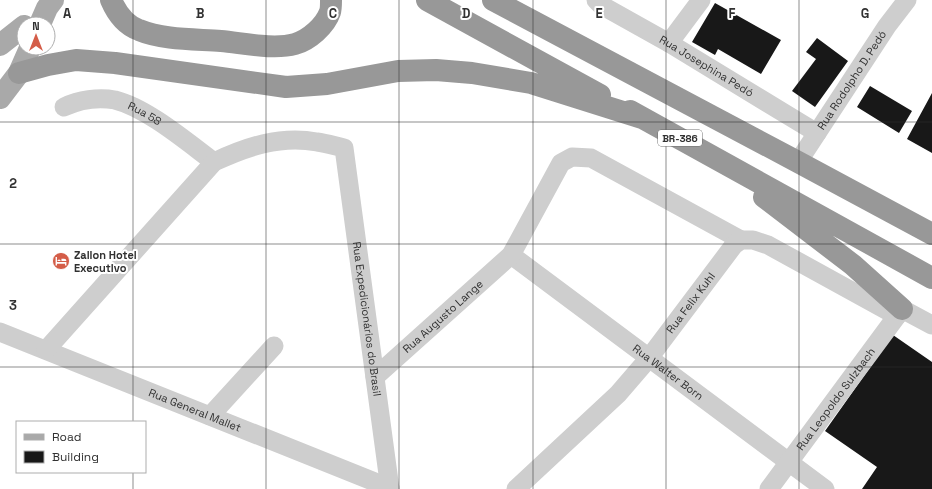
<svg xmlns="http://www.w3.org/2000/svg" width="932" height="489" viewBox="0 0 932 489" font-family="'Space Grotesk',sans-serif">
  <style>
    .building { fill: #181818 }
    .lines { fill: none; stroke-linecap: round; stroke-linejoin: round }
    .minor { stroke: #cecece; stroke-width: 19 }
    .major { stroke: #a9a9a9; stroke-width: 22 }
    .highway { stroke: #989898; stroke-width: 22 }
    .grid { fill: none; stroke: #313131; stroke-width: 1; stroke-opacity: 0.55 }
    .labels { text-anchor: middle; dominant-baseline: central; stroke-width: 4; stroke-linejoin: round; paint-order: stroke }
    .shield { fill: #fff; stroke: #6f6f6f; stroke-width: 1 }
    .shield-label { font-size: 10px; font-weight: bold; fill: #313131 }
    .street-label { font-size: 11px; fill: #313131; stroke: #fff }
    .poi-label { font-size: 11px; font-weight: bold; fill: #313131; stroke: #fff; text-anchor: start }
    .grid-label { font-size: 13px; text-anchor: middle; font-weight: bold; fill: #313131; stroke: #fff; stroke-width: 4; stroke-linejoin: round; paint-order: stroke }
  </style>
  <rect width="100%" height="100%" fill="#fff"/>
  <path class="building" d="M 715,3 L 781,40 L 761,74 L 718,49 L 715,55 L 692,42 Z
    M 817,38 L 848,61 L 815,107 L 792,91 L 816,59 L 806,52 Z
    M 870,86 L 912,111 L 899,133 L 857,107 Z
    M 932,93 L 932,153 L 907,139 Z
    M 893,335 L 932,362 L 932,489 L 862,489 L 877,467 L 825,431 Z"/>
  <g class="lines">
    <g class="minor">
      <path id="s1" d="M 596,0 L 601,5 L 669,43 L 817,133"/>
      <path d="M 669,43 L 701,0"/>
      <path id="s2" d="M 64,107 C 79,100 98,97 115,100 C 147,108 187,142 214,162"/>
      <path id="s3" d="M 798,162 L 887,26 L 907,0"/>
      <path id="s4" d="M 511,255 L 825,489"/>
      <path id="s5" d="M 0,332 L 390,488"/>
      <path id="s6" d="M 46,350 L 214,162 C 246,147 280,135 317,142 C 326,143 335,146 344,148 L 390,489"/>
      <path id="s7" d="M 375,377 L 511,255 L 561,163 L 572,157 L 591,158 L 741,240"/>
      <path d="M 210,416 L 274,346"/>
      <path id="s8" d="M 516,489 L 618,394 L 649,358 L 734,245 L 741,240 L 753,240 L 768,245 L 897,316"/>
      <path id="s9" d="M 769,489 L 902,309 L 932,325"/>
    </g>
    <path class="major" d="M 40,24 L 47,8 L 53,0
      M 0,45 L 24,26
      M 0,98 L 19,73 L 30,48"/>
    <path class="highway" d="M 111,0 C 117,14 125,25 139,30 C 163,40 196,39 221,41 C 243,43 274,50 295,44 C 309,40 325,26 330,12 C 331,9 331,4 331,0
      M 427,0 L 600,95
      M 493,0 L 798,162 L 932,234
      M 19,73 L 48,65 L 76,60 L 115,63 L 286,87 L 327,84 L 398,71 L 436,70 L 472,73 L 531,83 L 642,118
      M 630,111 L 932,278
      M 764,197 L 853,265 L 902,309"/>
  </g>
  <path class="grid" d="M 133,0 L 133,422M 266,0 L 266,489M 399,0 L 399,489M 533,0 L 533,489M 666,0 L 666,489M 799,0 L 799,489M 0,122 L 932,122M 0,244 L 932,244M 0,367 L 932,367M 133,472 L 133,489"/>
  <defs>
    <g id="hotel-disc" transform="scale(0.9)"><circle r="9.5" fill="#d45d48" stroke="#fff"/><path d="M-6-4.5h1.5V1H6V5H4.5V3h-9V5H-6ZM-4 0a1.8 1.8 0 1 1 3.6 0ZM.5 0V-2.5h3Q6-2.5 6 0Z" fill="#fff"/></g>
  </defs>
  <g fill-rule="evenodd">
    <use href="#hotel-disc" x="61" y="261"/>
  </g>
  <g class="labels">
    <rect class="shield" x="658" y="130" width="44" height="16" rx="3"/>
    <g class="shield-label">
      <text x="680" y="138">BR-386</text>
    </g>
    <g class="street-label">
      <text stroke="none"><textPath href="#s1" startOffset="129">Rua Josephina Pedó</textPath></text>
      <text stroke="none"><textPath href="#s3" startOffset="98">Rua Rodolpho D. Pedó</textPath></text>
      <text stroke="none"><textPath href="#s2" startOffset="85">Rua 58</textPath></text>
      <text stroke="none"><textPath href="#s8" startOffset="256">Rua Felix Kuhl</textPath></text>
      <text stroke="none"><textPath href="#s7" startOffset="91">Rua Augusto Lange</textPath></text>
      <text stroke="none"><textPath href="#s6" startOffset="559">Rua Expedicionários do Brasil</textPath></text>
      <text stroke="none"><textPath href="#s4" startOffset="196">Rua Walter Born</textPath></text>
      <text stroke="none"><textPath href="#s9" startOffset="112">Rua Leopoldo Sulzbach</textPath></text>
      <text stroke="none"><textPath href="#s5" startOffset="210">Rua General Mallet</textPath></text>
    </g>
    <g class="poi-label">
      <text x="74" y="255">Zallon Hotel<tspan x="74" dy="13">Executivo</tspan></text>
    </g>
  </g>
  <g class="grid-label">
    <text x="67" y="18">A</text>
    <text x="200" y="18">B</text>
    <text x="333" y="18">C</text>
    <text x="466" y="18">D</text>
    <text x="599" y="18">E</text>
    <text x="732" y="18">F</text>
    <text x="865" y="18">G</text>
    <text x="13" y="188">2</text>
    <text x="13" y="310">3</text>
  </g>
  <rect x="16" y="421" width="130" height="52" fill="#ffffff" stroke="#adadad"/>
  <rect x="24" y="434" width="20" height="6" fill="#a9a9a9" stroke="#adadad"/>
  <text x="52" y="441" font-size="12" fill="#313131">Road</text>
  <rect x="24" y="451" width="20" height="12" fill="#181818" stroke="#adadad"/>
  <text x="52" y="461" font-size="12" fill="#313131">Building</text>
  <g transform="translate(36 36)"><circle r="19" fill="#ffffff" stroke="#adadad"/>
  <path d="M0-3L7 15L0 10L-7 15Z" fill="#d45d48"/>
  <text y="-6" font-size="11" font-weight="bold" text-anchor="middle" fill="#313131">N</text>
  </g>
</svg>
